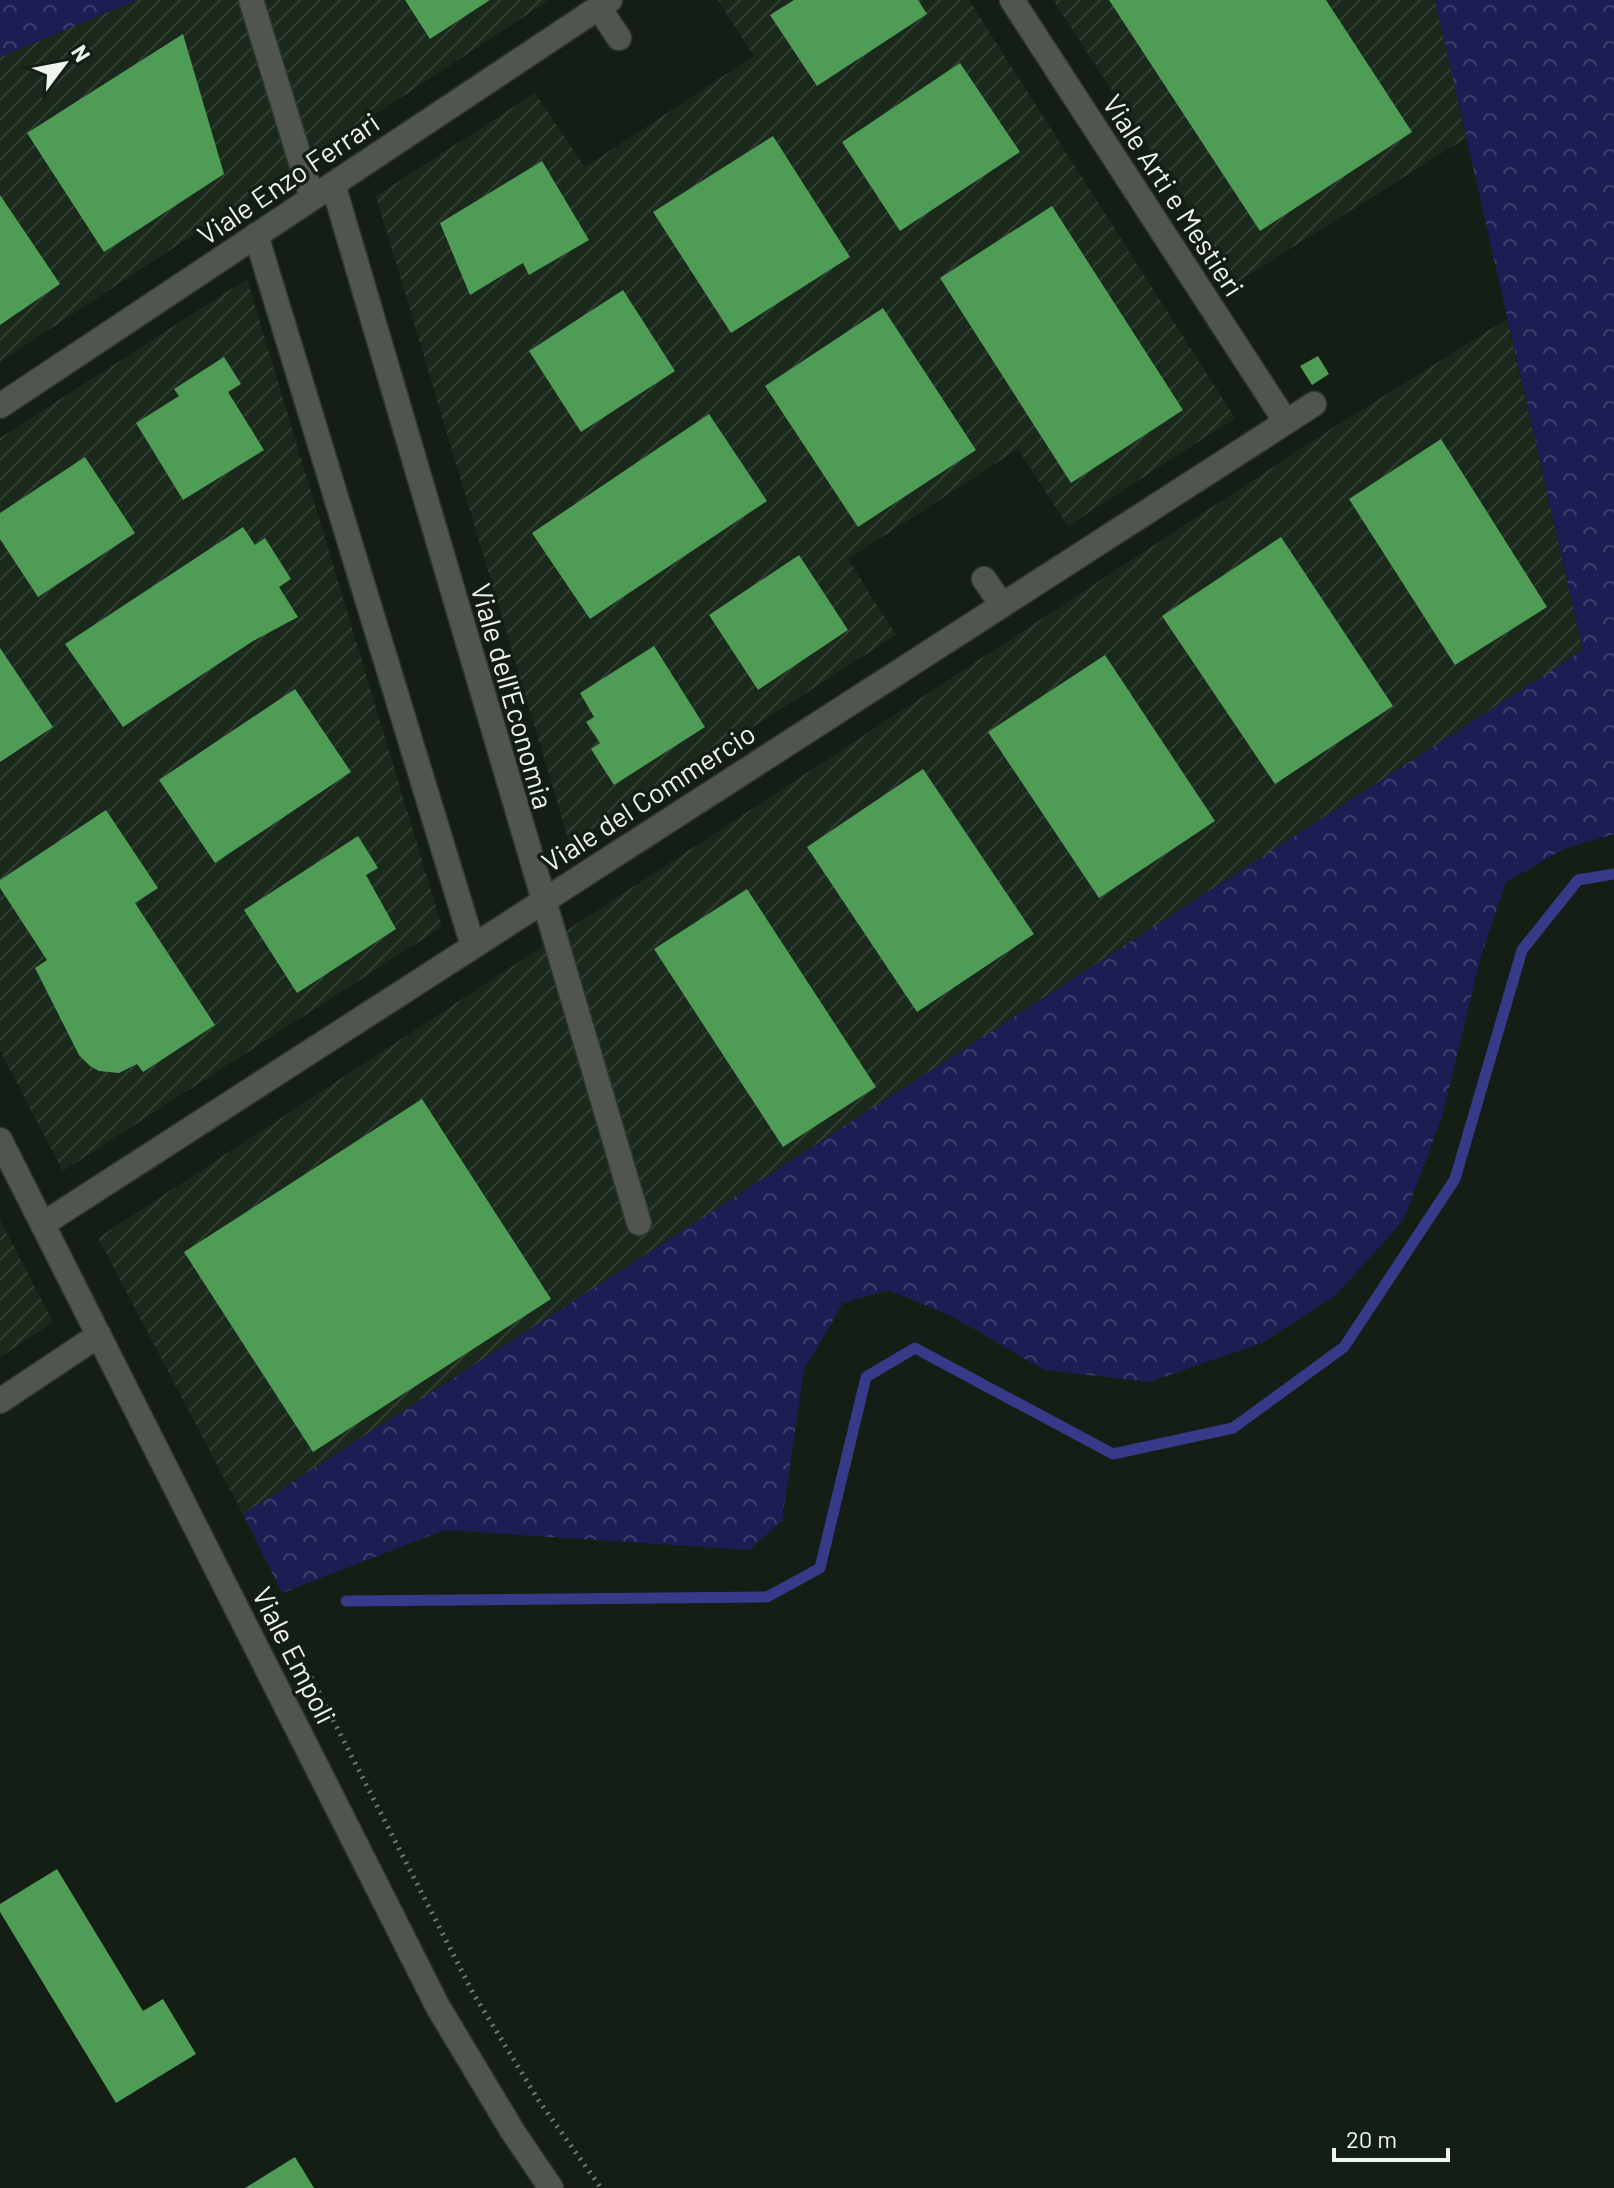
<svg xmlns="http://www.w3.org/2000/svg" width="1614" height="2188" viewBox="0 0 1614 2188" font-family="Barlow,sans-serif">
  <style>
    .industrial { fill: url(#industrial-furrows) }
    .forest { fill: url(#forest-crowns) }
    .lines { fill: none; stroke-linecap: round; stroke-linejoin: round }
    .stream { stroke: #373a89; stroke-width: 11 }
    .building { fill: #4e9c56 }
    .minor-casing { stroke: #2e382e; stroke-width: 27 }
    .path { stroke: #707870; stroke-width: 5; stroke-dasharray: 2 6; stroke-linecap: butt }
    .minor { stroke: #505550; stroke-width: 24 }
    .labels { text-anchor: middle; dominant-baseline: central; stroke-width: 7; stroke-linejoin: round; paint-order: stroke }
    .street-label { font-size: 28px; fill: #eef5ee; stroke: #141e14 }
  </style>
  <defs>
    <pattern id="industrial-furrows" width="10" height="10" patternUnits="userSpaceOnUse" patternTransform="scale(2)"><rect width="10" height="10" fill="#1b291c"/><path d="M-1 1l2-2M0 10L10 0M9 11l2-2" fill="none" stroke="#313e32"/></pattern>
    <pattern id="forest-crowns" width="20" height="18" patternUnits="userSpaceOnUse" patternTransform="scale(2)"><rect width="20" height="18" fill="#1c1d53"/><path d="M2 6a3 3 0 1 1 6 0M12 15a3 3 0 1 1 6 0" fill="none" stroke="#3d3e6c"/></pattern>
  </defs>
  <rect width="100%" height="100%" fill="#141e14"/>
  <path class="industrial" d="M 137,0 L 549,0 L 0,362 L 0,57 Z
    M 718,0 L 969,0 L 1235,418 L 1068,526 L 1018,449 L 848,559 L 896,635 L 570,845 L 376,196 L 535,93 L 585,167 L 754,56 Z
    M 1053,0 L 1435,0 L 1466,138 L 1237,282 Z
    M 247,279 L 442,927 L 63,1171 L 0,1051 L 0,438 Z
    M 1507,319 L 1583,650 L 243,1514 L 98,1238 L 1331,429 Z
    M 0,1220 L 53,1322 L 0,1357 Z"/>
  <path class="forest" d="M 0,0 L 137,0 L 0,57 Z
    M 1435,0 L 1614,0 L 1614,834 L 1564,849 L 1506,882 L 1481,956 L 1442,1117 L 1403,1221 L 1335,1296 L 1262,1343 L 1149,1382 L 1044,1370 L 953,1317 L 889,1290 L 843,1303 L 804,1370 L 782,1521 L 749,1550 L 445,1530 L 282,1593 L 243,1514 L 1583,650 Z"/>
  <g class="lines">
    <path class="stream" d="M 346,1601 L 767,1597 L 820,1568 L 866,1377 L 915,1348 L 1113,1454 L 1233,1428 L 1344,1347 L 1455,1179 L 1522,950 L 1578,880 L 1614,874"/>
  </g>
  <path class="building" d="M 405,0 L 490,0 L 430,39 Z
    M 794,0 L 918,0 L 927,14 L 817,86 L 770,15 Z
    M 1109,0 L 1326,0 L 1412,132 L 1260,231 Z
    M 183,34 L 224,174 L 104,252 L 27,133 Z
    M 960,63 L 1020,152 L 900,231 L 842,142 Z
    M 773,136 L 850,257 L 731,333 L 653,212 Z
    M 542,161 L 589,240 L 529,275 L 523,263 L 470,295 L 440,223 Z
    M 0,195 L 60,284 L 0,325 Z
    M 1052,206 L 1183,410 L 1071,483 L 940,278 Z
    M 623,290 L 675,371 L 581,432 L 529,351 Z
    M 883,308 L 976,450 L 858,527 L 765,386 Z
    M 1318,356 L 1329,374 L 1312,385 L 1300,366 Z
    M 224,357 L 241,384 L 228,392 L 264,450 L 183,500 L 136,423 L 179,396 L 174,389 Z
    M 709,414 L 767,501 L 590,619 L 532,533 Z
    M 1441,439 L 1547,607 L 1455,665 L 1349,499 Z
    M 85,457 L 135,533 L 38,597 L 0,539 L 0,513 Z
    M 243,527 L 255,545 L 265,538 L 291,579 L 279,587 L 298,617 L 253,641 L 123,727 L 65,644 Z
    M 1281,537 L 1393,706 L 1275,784 L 1162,616 Z
    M 799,555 L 848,630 L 758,690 L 709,615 Z
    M 654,646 L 705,727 L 614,785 L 591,749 L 600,743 L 586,722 L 594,717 L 580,693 Z
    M 0,648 L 53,727 L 0,762 Z
    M 1105,655 L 1215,821 L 1099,898 L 988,732 Z
    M 295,689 L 351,772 L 215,863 L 159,780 Z
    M 923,769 L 1034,934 L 917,1012 L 807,847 Z
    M 106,810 L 158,888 L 135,903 L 215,1025 L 143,1072 L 137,1064 L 119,1073 L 99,1071 L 90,1066 L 79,1055 L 35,968 L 47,960 L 0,888 L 0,880 Z
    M 358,836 L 378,868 L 366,875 L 396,929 L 297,993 L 244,910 Z
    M 747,889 L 876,1087 L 783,1147 L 654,949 Z
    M 422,1099 L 551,1299 L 313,1452 L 184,1252 Z
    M 57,1869 L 143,2011 L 163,1999 L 196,2054 L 116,2103 L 0,1912 L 0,1904 Z
    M 295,2157 L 314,2188 L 245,2188 L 290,2160 Z"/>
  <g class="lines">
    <g class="minor-casing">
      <path id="minor" d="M 251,0 L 312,198
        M 1012,0 L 1286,422
        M 599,8 L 619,38
        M 333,184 L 639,1223
        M 256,235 L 473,946
        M 0,406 L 610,0
        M 984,579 L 1002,605
        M 0,1140 L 438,2007 L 513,2132 L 551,2188
        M 43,1224 L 1314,404
        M 0,1401 L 99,1335"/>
    </g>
    <path class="path" d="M 311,1677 L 473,1993 L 539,2101 L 601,2188"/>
    <use href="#minor" class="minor"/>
  </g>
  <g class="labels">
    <g class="street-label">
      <text transform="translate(288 178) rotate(-34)">Viale Enzo Ferrari</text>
      <text transform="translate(1174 195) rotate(57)">Viale Arti e Mestieri</text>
      <text transform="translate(513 696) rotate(74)">Viale dell'Economia</text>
      <text transform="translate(648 797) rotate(-33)">Viale del Commercio</text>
      <text transform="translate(295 1655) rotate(63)">Viale Empoli</text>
    </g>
  </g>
  <g transform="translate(64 64) rotate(58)" stroke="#141e14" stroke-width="6" paint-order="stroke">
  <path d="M0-6L14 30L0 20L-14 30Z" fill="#eef5ee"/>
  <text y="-12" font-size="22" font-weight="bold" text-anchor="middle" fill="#eef5ee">N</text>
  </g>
  <path d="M1334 2148v12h114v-12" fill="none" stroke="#eef5ee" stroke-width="4"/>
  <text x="1346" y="2148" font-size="24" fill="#eef5ee" stroke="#141e14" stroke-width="6" paint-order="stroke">20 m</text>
</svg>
